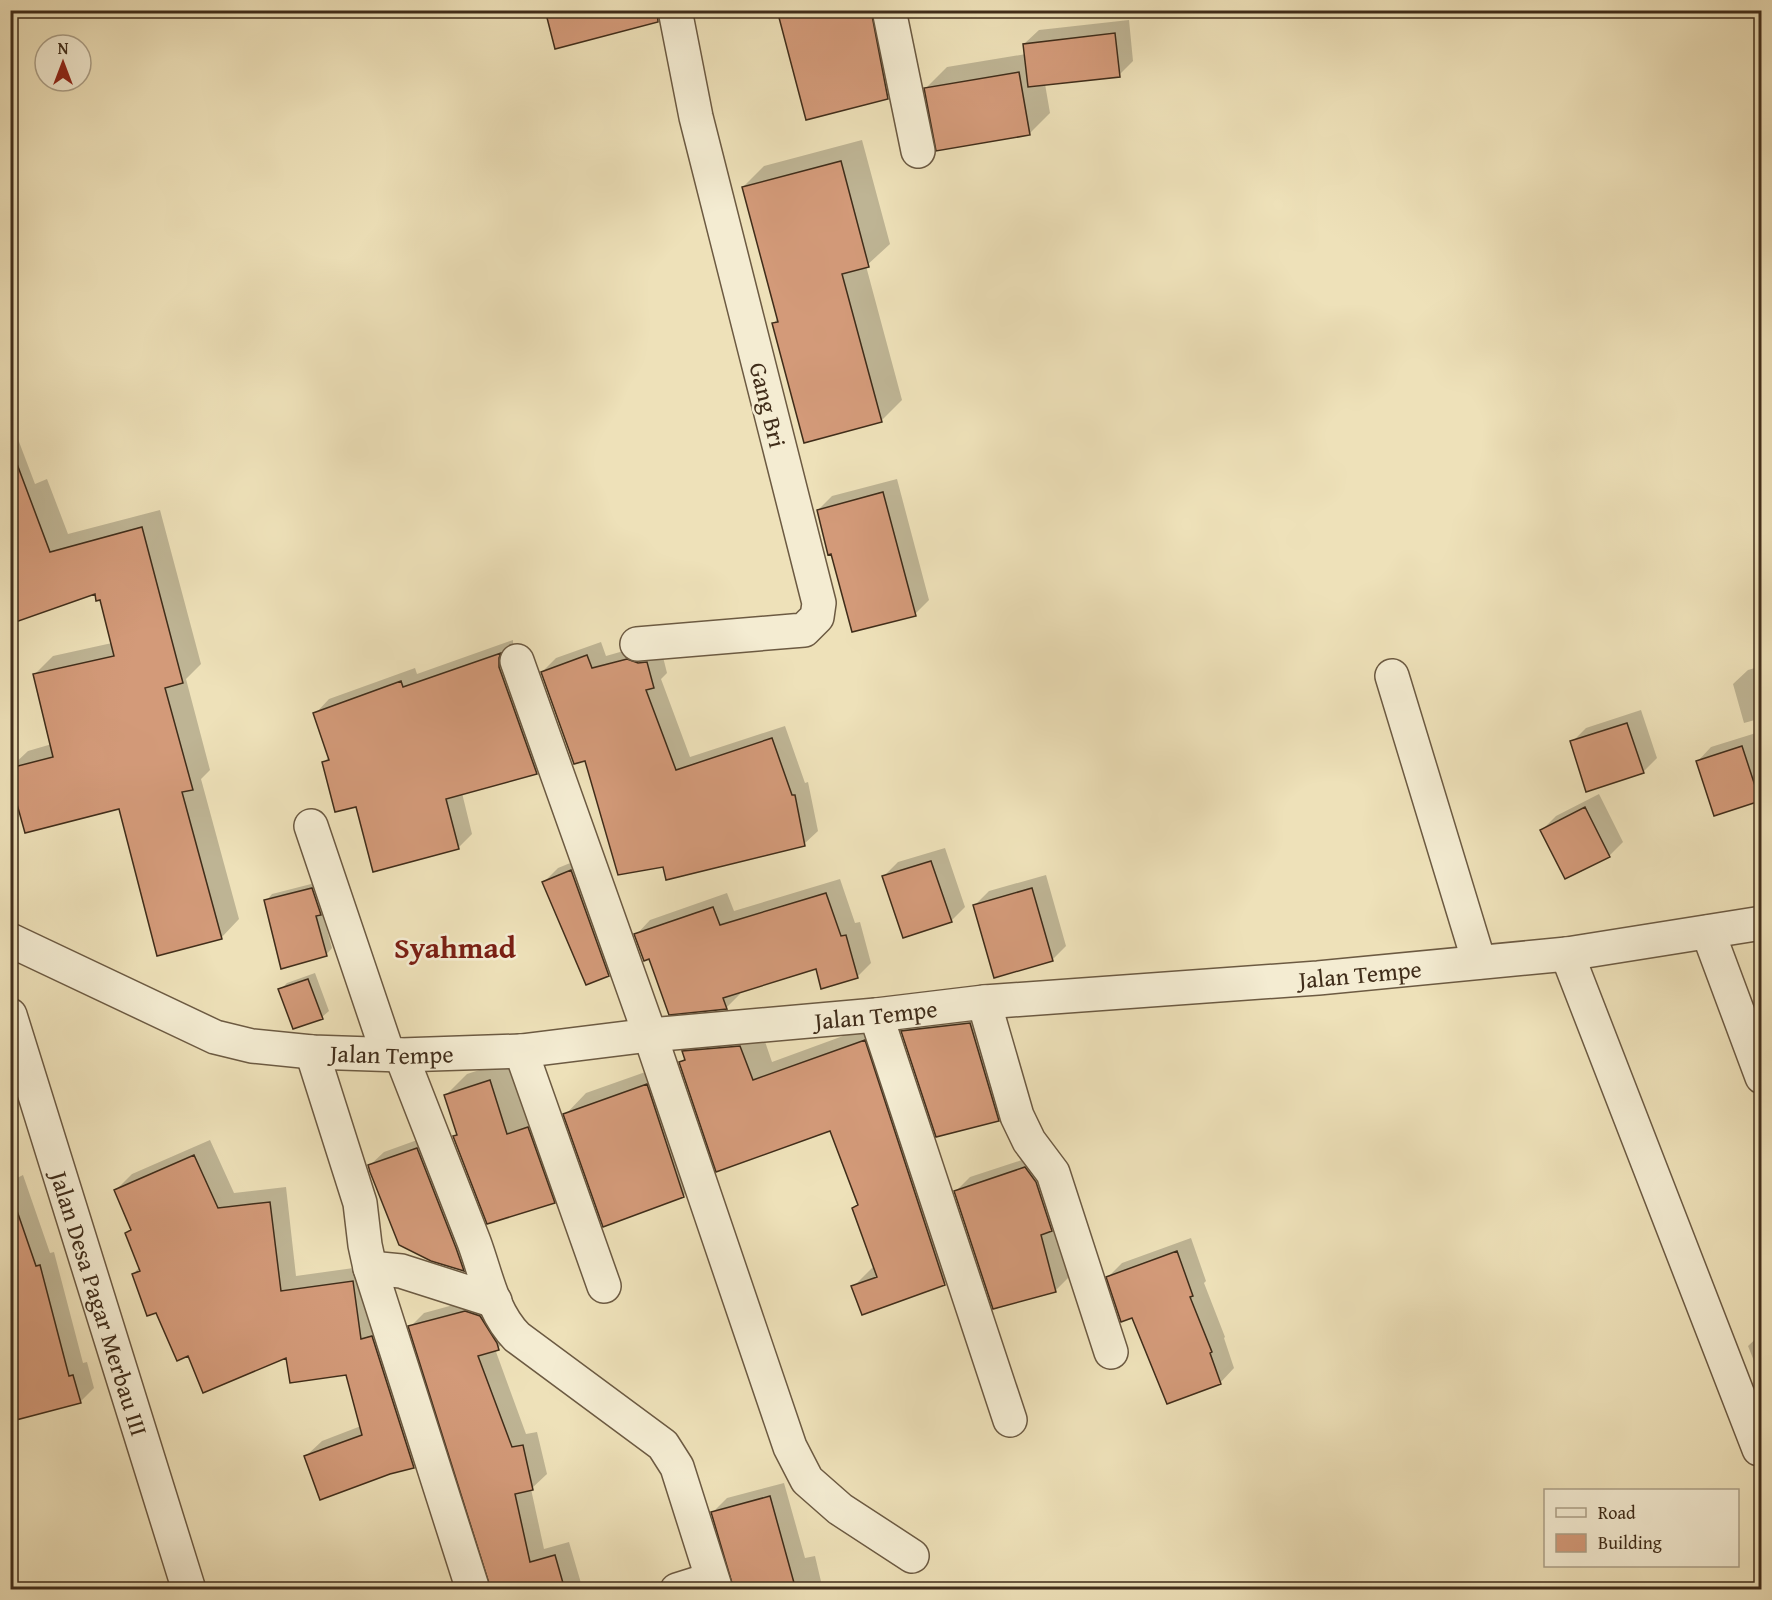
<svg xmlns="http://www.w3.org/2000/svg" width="1772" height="1600" viewBox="0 0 1772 1600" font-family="'Gentium Book Plus',serif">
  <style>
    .shadow { fill: #0003 }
    .building { fill: #d39a79; stroke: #402d1a; stroke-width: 1.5 }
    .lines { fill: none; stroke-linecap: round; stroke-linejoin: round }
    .minor-casing { stroke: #6c5a42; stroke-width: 36 }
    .minor { stroke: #f4ecd2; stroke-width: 33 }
    .labels { text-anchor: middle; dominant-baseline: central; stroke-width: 5; stroke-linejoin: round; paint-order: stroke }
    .street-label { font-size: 24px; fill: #402d1a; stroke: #f4ecd2 }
    .district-label { font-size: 30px; font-weight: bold; fill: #7a1f14; stroke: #f4ecd2 }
  </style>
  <rect width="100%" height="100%" fill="#eee1b9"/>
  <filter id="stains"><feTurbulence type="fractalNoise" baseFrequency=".00333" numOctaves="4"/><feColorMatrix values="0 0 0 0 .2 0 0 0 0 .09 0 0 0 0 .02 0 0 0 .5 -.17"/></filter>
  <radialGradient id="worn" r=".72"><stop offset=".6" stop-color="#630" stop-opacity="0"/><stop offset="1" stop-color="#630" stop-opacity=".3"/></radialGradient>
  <path class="shadow" d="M 715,10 L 731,10 L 716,14 Z
    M 811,10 L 896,10 L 909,76 L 887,97 Z
    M 1129,20 L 1133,61 L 1119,75 L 1045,84 L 1050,113 L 1029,134 L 926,88 L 947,67 L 1026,54 L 1024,44 L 1039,30 Z
    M 862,140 L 890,244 L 866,266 L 902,400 L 881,421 L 773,324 L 778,318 L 743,187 L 764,166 Z
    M 10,418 L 35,484 L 47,479 L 68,534 L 160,510 L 201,664 L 186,679 L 210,770 L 201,779 L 239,919 L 221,938 L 120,807 L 10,768 L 28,751 L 52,744 L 35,674 L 53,656 L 112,643 L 101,598 L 96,592 L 10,622 Z
    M 897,479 L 929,600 L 915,614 L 832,552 L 818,510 L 832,496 Z
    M 513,640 L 513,653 L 551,759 L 537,773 L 462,793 L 472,834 L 458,848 L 357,805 L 323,763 L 330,756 L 315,714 L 329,699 L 415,668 L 417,674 Z
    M 601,642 L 606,656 L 641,646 L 661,649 L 667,673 L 661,679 L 690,757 L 785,726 L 805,783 L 808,782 L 818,831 L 804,844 L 664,865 L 586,760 L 542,672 L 556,658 Z
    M 1762,666 L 1762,718 L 1744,723 L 1733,684 L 1748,670 Z
    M 1641,710 L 1657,758 L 1643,772 L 1572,742 L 1586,728 Z
    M 1756,733 L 1762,750 L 1762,797 L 1759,800 L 1697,762 L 1711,747 Z
    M 1599,794 L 1623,842 L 1609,856 L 1542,830 L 1556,816 Z
    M 945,848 L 965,907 L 951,921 L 884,876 L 898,862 Z
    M 585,857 L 622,960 L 608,974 L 544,882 L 558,868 Z
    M 1046,875 L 1066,946 L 1052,960 L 975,905 L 989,891 Z
    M 840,879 L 855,923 L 860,922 L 871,963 L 857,977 L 817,967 L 739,991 L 740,994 L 726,1008 L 650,957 L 636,935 L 650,920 L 727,893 L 734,911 Z
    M 319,882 L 327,907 L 322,911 L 332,948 L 326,955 L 266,901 L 272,894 Z
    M 315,973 L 329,1011 L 322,1017 L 280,990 L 287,983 Z
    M 991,1002 L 1019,1098 L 998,1120 L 903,1031 L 924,1010 Z
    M 884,1021 L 964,1264 L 945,1283 L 863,1313 L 853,1287 L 874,1266 L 853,1208 L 859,1203 L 831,1129 L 681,1062 L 685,1058 L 683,1051 L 703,1032 L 760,1027 L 772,1062 Z
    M 511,1060 L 575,1181 L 554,1202 L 455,1137 L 458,1133 L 446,1095 L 467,1074 Z
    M 668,1064 L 704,1175 L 683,1196 L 565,1115 L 586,1093 Z
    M 431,1135 L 477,1256 L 464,1270 L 432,1260 L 369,1166 L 384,1152 Z
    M 210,1140 L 234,1193 L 286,1187 L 296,1276 L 368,1266 L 429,1451 L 414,1467 L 306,1456 L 322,1441 L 361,1426 L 348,1373 L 288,1355 L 189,1354 L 133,1274 L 140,1267 L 127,1233 L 132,1228 L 116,1190 L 132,1174 Z
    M 10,1154 L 17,1178 L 23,1175 L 50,1253 L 54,1252 L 83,1363 L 87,1362 L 94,1388 L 80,1402 L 10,1392 Z
    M 1040,1154 L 1069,1277 L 1055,1291 L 956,1191 L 970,1177 Z
    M 1191,1238 L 1206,1281 L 1204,1283 L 1225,1337 L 1224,1338 L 1234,1368 L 1220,1383 L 1133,1316 L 1108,1277 L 1122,1263 Z
    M 479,1298 L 512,1334 L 498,1348 L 495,1349 L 526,1434 L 537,1432 L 547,1474 L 531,1489 L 544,1549 L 569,1542 L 583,1590 L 493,1590 L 410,1327 L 424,1313 Z
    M 1762,1333 L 1762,1381 L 1748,1346 Z
    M 784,1483 L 805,1558 L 815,1556 L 823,1590 L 736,1590 L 713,1512 L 727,1498 Z"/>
  <path class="building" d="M 545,10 L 657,10 L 658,22 L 555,49 Z
    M 777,10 L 871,10 L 888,99 L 806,120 Z
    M 1115,33 L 1120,77 L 1028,87 L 1023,44 Z
    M 1019,72 L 1030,135 L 936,151 L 924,88 Z
    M 841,161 L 869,267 L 842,274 L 882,422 L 804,443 L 772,323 L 778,322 L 742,187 Z
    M 10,456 L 14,456 L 50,552 L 142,527 L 183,683 L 165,688 L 193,790 L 182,792 L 222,939 L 157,956 L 119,809 L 25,833 L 10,779 L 10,768 L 53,757 L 33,674 L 114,656 L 100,600 L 96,601 L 95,594 L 10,624 Z
    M 883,492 L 916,616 L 852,632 L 831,554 L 828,555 L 817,510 Z
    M 501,653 L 499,658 L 499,667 L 537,774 L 446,799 L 459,849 L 373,872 L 356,807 L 335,812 L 322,762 L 329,760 L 313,713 L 401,681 L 403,687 Z
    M 587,655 L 592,668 L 627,659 L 638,663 L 647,662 L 654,688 L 646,690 L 676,770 L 772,738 L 792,795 L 795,795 L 805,846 L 666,880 L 663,867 L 618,875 L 585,761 L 574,764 L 541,672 Z
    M 1627,723 L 1644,773 L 1586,792 L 1570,741 Z
    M 1742,746 L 1760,801 L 1714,816 L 1696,761 Z
    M 1585,807 L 1610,857 L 1565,879 L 1540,830 Z
    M 931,861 L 952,922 L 903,938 L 882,876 Z
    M 571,870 L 609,976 L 586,985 L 542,882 Z
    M 312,888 L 321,915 L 316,916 L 327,956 L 281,969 L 264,900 Z
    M 1032,888 L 1053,961 L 994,978 L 973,905 Z
    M 826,893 L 841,936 L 846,935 L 858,978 L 821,989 L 816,969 L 723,998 L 727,1009 L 669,1015 L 649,959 L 644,961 L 634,934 L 713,907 L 720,925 Z
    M 308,979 L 323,1019 L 293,1029 L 278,989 Z
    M 970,1023 L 999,1121 L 936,1137 L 901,1031 Z
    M 865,1040 L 945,1285 L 862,1315 L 851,1286 L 877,1277 L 852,1208 L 858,1205 L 830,1131 L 716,1172 L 679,1062 L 685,1060 L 682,1051 L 740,1046 L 753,1080 Z
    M 490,1080 L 507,1134 L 528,1127 L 555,1203 L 487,1224 L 453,1136 L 457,1135 L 444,1095 Z
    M 647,1084 L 684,1197 L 603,1227 L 563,1114 Z
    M 417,1148 L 456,1248 L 464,1271 L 431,1261 L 399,1245 L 370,1172 L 368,1165 Z
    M 194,1155 L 218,1208 L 270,1202 L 281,1291 L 353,1281 L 361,1339 L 372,1336 L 414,1468 L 390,1474 L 320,1500 L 304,1456 L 362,1435 L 346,1375 L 290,1383 L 286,1358 L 203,1393 L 188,1356 L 177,1361 L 156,1313 L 147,1316 L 132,1274 L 140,1271 L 125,1233 L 131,1230 L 114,1190 Z
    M 1025,1167 L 1036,1182 L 1052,1231 L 1041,1235 L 1056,1292 L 993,1309 L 954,1191 Z
    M 15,1205 L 36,1266 L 40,1265 L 69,1376 L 73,1375 L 81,1403 L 16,1420 L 10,1398 L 10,1206 Z
    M 1177,1251 L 1193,1296 L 1190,1297 L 1212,1352 L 1210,1353 L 1221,1384 L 1167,1404 L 1132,1318 L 1121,1322 L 1106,1277 Z
    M 465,1311 L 480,1316 L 497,1343 L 499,1350 L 478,1356 L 512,1447 L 523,1445 L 533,1490 L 515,1494 L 530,1562 L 555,1555 L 565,1590 L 491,1590 L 408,1326 Z
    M 770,1496 L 796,1590 L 734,1590 L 711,1512 Z"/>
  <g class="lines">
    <g class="minor-casing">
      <g id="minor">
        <path d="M 889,10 L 918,151"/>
        <path d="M 637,644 L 804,630 L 817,617 L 819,603 L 696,117 L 675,10"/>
        <path d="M 517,661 L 650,1035 L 790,1447 L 807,1480 L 840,1509 L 912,1556"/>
        <path d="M 1392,676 L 1479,962"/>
        <path d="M 311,826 L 388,1054"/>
        <path d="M 1708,932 L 1762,1077"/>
        <path id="s1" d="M 10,940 L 215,1037 L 252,1046 L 312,1052 L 401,1055 L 521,1051 L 650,1035 L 876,1015 L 984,1002 L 1318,978 L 1567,954 L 1762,923"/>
        <path d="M 1567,954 L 1759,1449"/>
        <path d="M 984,1002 L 1017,1116 L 1029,1141 L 1053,1173 L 1111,1352"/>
        <path id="s2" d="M 10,1015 L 189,1590"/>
        <path d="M 876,1015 L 1010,1420"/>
        <path d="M 521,1051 L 604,1286"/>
        <path d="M 312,1052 L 360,1203 L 365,1245 L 370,1268 L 473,1590"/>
        <path d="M 401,1055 C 425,1117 450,1180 474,1242 C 486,1274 492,1312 517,1337 L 663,1445 L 677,1467 L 716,1590"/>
        <path d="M 370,1268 L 401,1271 L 495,1301"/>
        <path d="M 677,1590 L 712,1579"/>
      </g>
    </g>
    <use href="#minor" class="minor"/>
  </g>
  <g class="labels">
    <g class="street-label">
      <text transform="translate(768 405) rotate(76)">Gang Bri</text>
      <text stroke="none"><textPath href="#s1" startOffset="1377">Jalan Tempe</textPath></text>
      <text stroke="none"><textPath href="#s1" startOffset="891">Jalan Tempe</textPath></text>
      <text stroke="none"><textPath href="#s1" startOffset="405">Jalan Tempe</textPath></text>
      <text stroke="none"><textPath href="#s2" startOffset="302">Jalan Desa Pagar Merbau III</textPath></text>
    </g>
    <g class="district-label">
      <text x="455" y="947">Syahmad</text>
    </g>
  </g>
  <rect width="1772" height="1600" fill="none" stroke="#eee1b9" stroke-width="36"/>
  <rect x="12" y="12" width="1748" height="1576" fill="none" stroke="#402d1a" stroke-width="3"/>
  <rect x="18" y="18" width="1736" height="1564" fill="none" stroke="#402d1a" stroke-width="1.5"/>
  <rect x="1544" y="1489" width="195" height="78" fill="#f4ecd2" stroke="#aca088" stroke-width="1.5"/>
  <rect x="1556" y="1508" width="30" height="9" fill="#f4ecd2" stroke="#aca088" stroke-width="1.5"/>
  <text x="1598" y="1519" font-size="18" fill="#402d1a">Road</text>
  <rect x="1556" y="1534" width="30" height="18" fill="#d39a79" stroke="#aca088" stroke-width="1.5"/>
  <text x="1598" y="1549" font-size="18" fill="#402d1a">Building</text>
  <g transform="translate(63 63)"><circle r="28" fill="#f4ecd2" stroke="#aca088" stroke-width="1.5"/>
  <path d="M0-4.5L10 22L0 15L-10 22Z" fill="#8f2418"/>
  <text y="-9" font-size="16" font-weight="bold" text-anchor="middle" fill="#402d1a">N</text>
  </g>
  <rect width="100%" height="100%" filter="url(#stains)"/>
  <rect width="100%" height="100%" fill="url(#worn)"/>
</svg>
